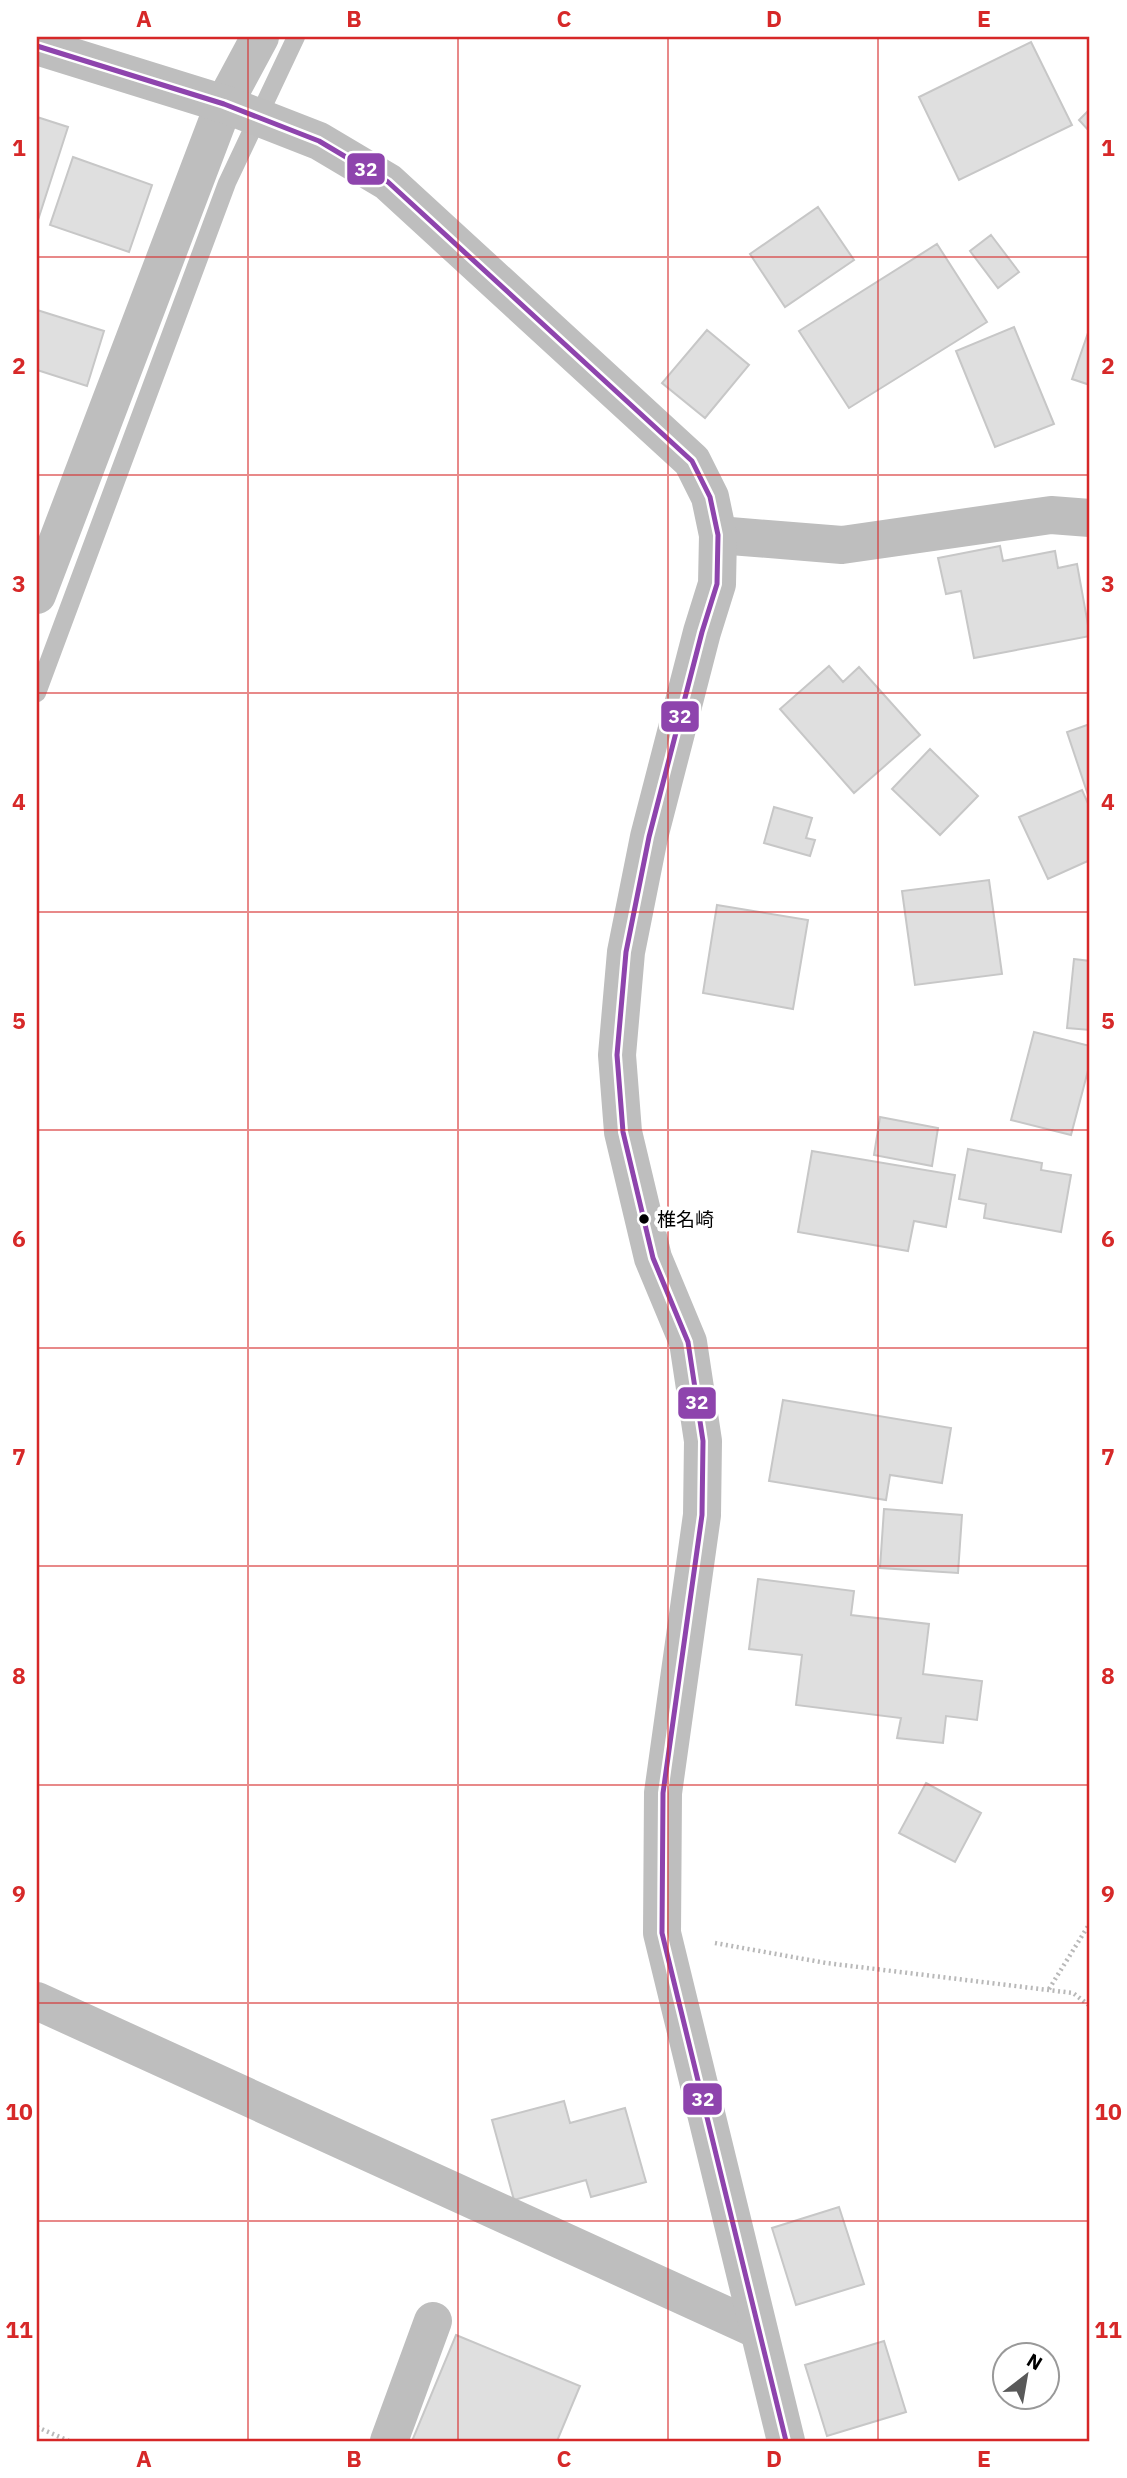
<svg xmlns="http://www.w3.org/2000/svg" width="1127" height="2478" viewBox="0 0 1127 2478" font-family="'IBM Plex Sans','Noto Sans JP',sans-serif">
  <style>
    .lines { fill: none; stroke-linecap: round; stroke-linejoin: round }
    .stream { stroke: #bfbfbf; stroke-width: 18 }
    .building { fill: #dfdfdf; stroke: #c7c7c7; stroke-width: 2 }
    .path { stroke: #b9b9b9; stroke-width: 4.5; stroke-dasharray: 2 3.5; stroke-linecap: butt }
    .minor { stroke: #bebebe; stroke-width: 38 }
    .tertiary { stroke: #bebebe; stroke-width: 38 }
    .bus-1-casing { stroke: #fff; stroke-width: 10 }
    .bus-1 { stroke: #8e44ad; stroke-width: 5 }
    .grid { fill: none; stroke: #d62828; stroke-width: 2; stroke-opacity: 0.55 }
    .bus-dot { fill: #000; stroke: #fff; stroke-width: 2.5 }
    .labels { text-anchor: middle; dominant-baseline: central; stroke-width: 7; stroke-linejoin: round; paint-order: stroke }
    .bus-label { font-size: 19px; fill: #000; stroke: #fff; text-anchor: start }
    .line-badge { stroke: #fff; stroke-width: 2.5 }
    .badge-label { font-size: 19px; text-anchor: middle; font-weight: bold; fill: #fff }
    .neatline { fill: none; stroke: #d62828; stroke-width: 2.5 }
    .grid-label { font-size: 23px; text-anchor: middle; font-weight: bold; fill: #d62828 }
  </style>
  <rect width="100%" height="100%" fill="#fff"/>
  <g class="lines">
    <path class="stream" d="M 37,693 L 227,183 L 296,37"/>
  </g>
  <path class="building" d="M 1031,42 L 1072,125 L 959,180 L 919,97 Z
    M 1090,109 L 1090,132 L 1079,120 Z
    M 37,117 L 68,127 L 38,220 L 37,220 Z
    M 73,157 L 152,185 L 129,252 L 50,225 Z
    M 818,207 L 854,260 L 785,307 L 750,254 Z
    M 991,235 L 1019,272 L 998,288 L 970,251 Z
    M 937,244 L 987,322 L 849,408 L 799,331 Z
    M 37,310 L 104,331 L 87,386 L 37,370 Z
    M 1014,327 L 1054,424 L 995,447 L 956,351 Z
    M 707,330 L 749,365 L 705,418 L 662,383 Z
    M 1088,333 L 1090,334 L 1090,385 L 1072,379 Z
    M 1000,546 L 1003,561 L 1055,551 L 1058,568 L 1077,564 L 1090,636 L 974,658 L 961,591 L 946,594 L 938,558 Z
    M 829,666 L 843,682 L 859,667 L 920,735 L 854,793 L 780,709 Z
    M 1090,724 L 1090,801 L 1067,732 Z
    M 930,749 L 978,796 L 940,835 L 892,789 Z
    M 1082,790 L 1090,808 L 1090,860 L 1048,879 L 1019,817 Z
    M 774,807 L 812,818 L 806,838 L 815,840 L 810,856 L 764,843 Z
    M 989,880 L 1002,974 L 915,985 L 902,891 Z
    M 717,905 L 808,920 L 793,1009 L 703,993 Z
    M 1074,959 L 1090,961 L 1090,1030 L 1067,1028 Z
    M 1034,1032 L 1090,1046 L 1090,1063 L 1071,1135 L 1011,1120 Z
    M 880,1117 L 938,1128 L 932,1166 L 874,1155 Z
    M 968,1149 L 1042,1163 L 1041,1170 L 1071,1175 L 1061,1232 L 984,1218 L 986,1204 L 959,1199 Z
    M 812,1151 L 955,1175 L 946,1227 L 914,1221 L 908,1251 L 798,1232 Z
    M 783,1400 L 951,1428 L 942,1483 L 890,1475 L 886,1500 L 769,1481 Z
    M 884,1509 L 962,1515 L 958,1573 L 880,1568 Z
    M 758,1579 L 854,1591 L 851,1615 L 929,1624 L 923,1674 L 982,1681 L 977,1720 L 946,1716 L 943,1743 L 897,1738 L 901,1718 L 796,1705 L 802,1655 L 749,1649 Z
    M 926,1783 L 981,1813 L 955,1862 L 899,1833 Z
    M 564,2101 L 570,2123 L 625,2108 L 646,2182 L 591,2197 L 586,2180 L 514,2200 L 492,2120 Z
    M 839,2207 L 864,2284 L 796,2305 L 772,2228 Z
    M 456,2335 L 580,2386 L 557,2441 L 412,2441 Z
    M 884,2341 L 906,2412 L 827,2436 L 805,2365 Z"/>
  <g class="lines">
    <path class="path" d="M 715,1943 L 826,1963 L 1073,1993 L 1090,2006
      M 1049,1989 L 1090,1923
      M 37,2427 L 69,2441"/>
    <path class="minor" d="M 718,535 L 842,545 L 1051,515 L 1090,518
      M 37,595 L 224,104 L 260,37
      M 37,2001 L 758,2330
      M 389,2441 L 433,2321"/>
    <path class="tertiary" d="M 37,46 L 224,104 L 319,141 L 388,182 L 692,461 L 710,497 L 718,535 L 717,584 L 702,632 L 649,837 L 626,952 L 617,1055 L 623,1132 L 653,1258 L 688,1342 L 703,1441 L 702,1515 L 663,1793 L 662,1933 L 786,2441"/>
    <g class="bus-1-casing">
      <path id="bus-1" d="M 37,46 L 224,104 L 319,141 L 388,182 L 692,461 L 710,497 L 718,535 L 717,584 L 702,632 L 649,837 L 626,952 L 617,1055 L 623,1132 L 653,1258 L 688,1342 L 703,1441 L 702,1515 L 663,1793 L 662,1933 L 786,2441"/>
    </g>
    <use href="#bus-1" class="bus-1"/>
  </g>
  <path class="grid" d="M 248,37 L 248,2441M 458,37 L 458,2441M 668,37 L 668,2441M 878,37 L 878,2441M 37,257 L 1090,257M 37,475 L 1090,475M 37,693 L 1090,693M 37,912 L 1090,912M 37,1130 L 1090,1130M 37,1348 L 1090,1348M 37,1566 L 1090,1566M 37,1785 L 1090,1785M 37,2003 L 1090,2003M 37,2221 L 1090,2221"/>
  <circle class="bus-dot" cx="644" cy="1219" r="6"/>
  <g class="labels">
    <g class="bus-label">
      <text x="657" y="1219">椎名崎</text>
    </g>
  </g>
  <g class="line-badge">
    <rect x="346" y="152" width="40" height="34" rx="7" fill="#8e44ad"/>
    <rect x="660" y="700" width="40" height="33" rx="7" fill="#8e44ad"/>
    <rect x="677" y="1386" width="40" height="34" rx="7" fill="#8e44ad"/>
    <rect x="682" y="2082" width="41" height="34" rx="7" fill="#8e44ad"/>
  </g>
  <g class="badge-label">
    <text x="366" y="176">32</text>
    <text x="680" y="723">32</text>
    <text x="697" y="1409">32</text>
    <text x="703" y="2106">32</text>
  </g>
  <rect width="1127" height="2478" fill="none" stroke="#ffffff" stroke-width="77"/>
  <g transform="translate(1026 2376) rotate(31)"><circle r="33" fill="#ffffff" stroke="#999999" stroke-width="2"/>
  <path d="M0-5L12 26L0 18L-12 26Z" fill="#595959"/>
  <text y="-10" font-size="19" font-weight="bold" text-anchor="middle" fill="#000000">N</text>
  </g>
  <rect x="38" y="38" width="1050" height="2402" class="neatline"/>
  <g class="grid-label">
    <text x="144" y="27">A</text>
    <text x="354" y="27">B</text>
    <text x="564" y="27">C</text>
    <text x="774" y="27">D</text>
    <text x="984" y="27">E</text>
    <text x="19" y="156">1</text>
    <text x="1108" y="156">1</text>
    <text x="19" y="374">2</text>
    <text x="1108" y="374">2</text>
    <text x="19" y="592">3</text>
    <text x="1108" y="592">3</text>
    <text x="19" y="810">4</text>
    <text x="1108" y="810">4</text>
    <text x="19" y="1029">5</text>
    <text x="1108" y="1029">5</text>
    <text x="19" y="1247">6</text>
    <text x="1108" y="1247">6</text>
    <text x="19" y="1465">7</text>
    <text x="1108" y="1465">7</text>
    <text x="19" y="1684">8</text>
    <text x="1108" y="1684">8</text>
    <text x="19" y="1902">9</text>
    <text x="1108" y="1902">9</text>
    <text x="19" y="2120">10</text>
    <text x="1108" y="2120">10</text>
    <text x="19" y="2338">11</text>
    <text x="1108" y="2338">11</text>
    <text x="144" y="2467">A</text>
    <text x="354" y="2467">B</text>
    <text x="564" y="2467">C</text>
    <text x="774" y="2467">D</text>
    <text x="984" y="2467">E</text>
  </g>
</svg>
